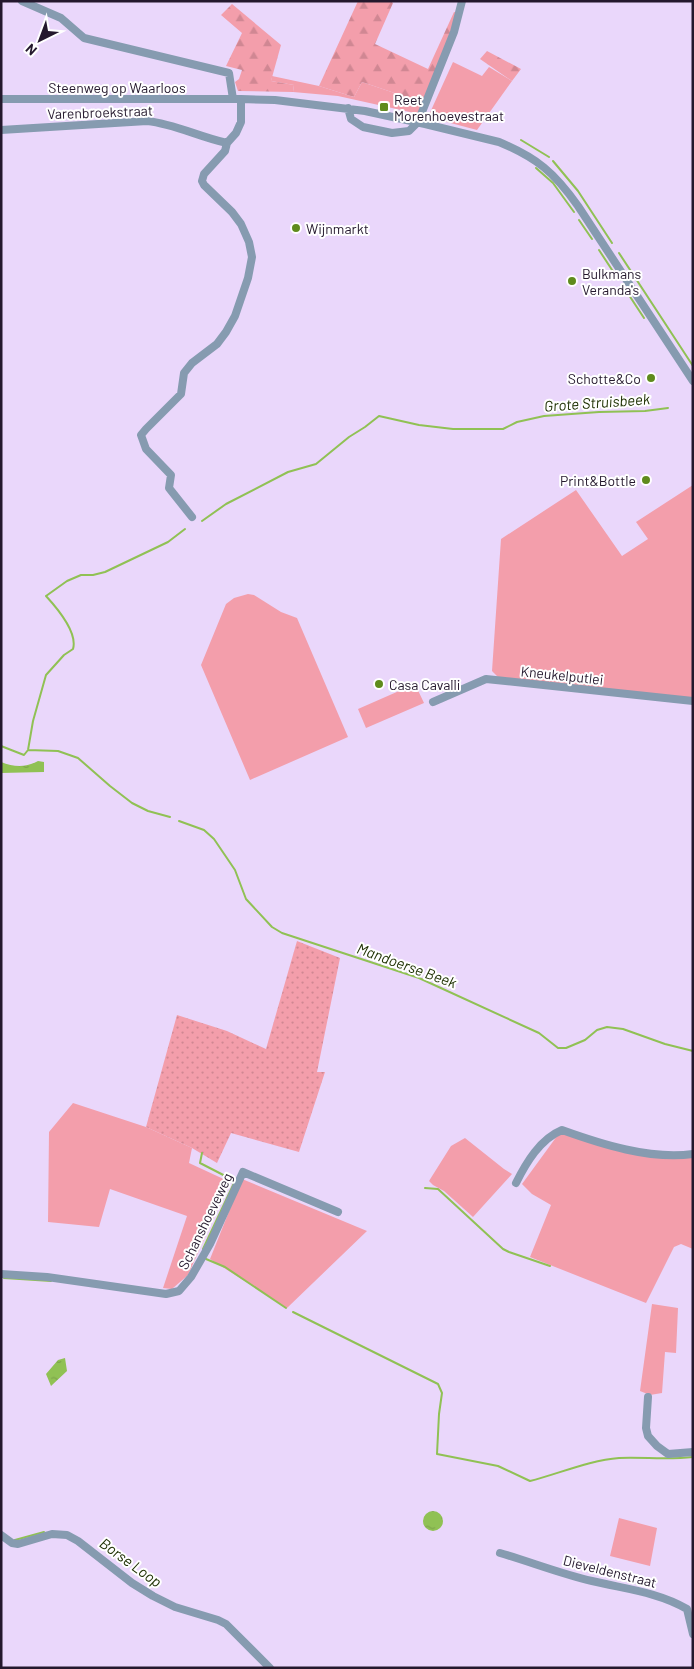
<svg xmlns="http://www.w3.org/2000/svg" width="694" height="1669" viewBox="0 0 694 1669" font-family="Barlow,sans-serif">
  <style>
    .grass { fill: #f39eab }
    .forest { fill: url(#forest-firs) }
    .garden { fill: url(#garden-dots) }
    .water { fill: url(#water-ripples) }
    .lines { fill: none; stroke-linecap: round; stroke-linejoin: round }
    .stream { stroke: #90c154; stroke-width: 2 }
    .minor { stroke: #869bb0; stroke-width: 8 }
    .poi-dot { fill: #5f8b1d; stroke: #fff; stroke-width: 2 }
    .labels { text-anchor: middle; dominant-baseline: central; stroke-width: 4; stroke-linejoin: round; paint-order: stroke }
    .street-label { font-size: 14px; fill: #24182d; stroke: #fff }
    .poi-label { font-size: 14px; fill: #24182d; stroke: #fff; text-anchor: start }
    .water-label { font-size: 15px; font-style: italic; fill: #203205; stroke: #fff }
  </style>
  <defs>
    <pattern id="forest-firs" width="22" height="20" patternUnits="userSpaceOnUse" patternTransform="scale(1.25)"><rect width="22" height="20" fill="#f39eab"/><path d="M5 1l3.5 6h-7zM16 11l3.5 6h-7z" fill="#d08793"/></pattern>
    <pattern id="garden-dots" width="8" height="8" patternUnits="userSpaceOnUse" patternTransform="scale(1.25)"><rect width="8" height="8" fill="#f39eab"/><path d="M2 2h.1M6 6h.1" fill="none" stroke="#d08793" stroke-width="1.8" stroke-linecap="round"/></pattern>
    <pattern id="water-ripples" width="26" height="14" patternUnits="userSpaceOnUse" patternTransform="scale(1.25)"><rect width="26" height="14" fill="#90c154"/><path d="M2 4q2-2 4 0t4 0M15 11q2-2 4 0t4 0" fill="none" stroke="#7ca54a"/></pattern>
  </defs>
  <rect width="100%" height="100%" fill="#ead7fb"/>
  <path class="grass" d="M 453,62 L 482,76 L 489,67 L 512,81 L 477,130 L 428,117 Z
    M 272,76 L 319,86 L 354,97 L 362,82 L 424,103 L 419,114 L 338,96 L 293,92 L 294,85 L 271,81 Z
    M 693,485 L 693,698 L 498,677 L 492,671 L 501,539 L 576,490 L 622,556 L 648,539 L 636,522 Z
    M 248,594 L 254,595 L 281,612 L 297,618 L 348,737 L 250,780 L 201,665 L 226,604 L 234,598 Z
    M 415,684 L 424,703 L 366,728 L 358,709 Z
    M 73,1103 L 146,1127 L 192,1148 L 189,1163 L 230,1182 L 188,1275 L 172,1289 L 163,1288 L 187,1216 L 110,1189 L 99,1227 L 48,1222 L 49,1132 Z
    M 560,1132 L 627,1151 L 693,1156 L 693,1249 L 681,1244 L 674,1247 L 646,1303 L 530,1257 L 551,1205 L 532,1194 L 522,1184 Z
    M 465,1138 L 504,1169 L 512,1174 L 473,1217 L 444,1191 L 433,1185 L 429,1181 L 451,1146 Z
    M 242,1179 L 367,1231 L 287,1308 L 210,1259 Z
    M 652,1304 L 678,1308 L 676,1353 L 665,1352 L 662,1393 L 650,1395 L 640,1391 Z
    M 619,1518 L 657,1528 L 650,1566 L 610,1556 Z"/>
  <path class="forest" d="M 358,1 L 391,1 L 393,3 L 375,44 L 428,69 L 454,12 L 459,13 L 424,103 L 362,82 L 354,97 L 319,86 Z
    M 232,4 L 281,45 L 271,81 L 294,85 L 293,92 L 238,91 L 235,82 L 239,79 L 242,70 L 226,66 L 242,33 L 221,15 Z
    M 487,51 L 521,69 L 512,81 L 480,59 Z"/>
  <path class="garden" d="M 297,941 L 340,958 L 317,1072 L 325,1072 L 299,1152 L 231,1133 L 217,1163 L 192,1148 L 146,1127 L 177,1015 L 227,1031 L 266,1049 Z"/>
  <path class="water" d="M 38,761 L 44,762 L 44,772 L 1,773 L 1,762 C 14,767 25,768 38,761 Z
    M 65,1358 L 67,1371 L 51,1386 L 46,1374 L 58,1360 Z
    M423 1521a10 10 0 1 1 20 0a10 10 0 1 1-20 0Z"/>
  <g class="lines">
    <path class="stream" d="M 521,140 L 549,157
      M 553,161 L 578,191 L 612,243
      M 536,168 L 553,183 L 574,212
      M 579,220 L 592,239
      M 599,250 L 618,279
      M 619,253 L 693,366
      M 623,286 L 644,318
      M 202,521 L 226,504 L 288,472 L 316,464 L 349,437 L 365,427 L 379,416 L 419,425 L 453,429 L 503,429 L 517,422 L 544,416 L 599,412 L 645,411 L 668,408
      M 1,746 L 24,755 L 28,750 L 33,721 L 46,675 L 64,655 L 73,649 C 78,632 57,608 46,596 L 67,581 L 81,575 L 93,575 L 105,572 L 168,542 L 185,529
      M 28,750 L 58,751 L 78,758 L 110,786 L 132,803 L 148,811 L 170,817
      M 179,821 L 204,830 L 214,839 L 235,870 L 246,899 L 272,927 L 282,933 L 419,978 L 539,1033 L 558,1048 L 566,1048 L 585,1040 L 597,1030 L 607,1027 L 623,1029 L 665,1044 L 693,1051
      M 202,1153 L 200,1163 L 235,1181 L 203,1249
      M 425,1188 L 438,1189 L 503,1249 L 509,1252 L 550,1266
      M 206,1259 L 225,1267 L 286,1308
      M 4,1278 L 51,1281
      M 293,1312 L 438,1384 L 442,1393 L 439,1414 L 437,1454 L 498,1466 L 530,1481 C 558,1474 590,1460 619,1458 C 644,1457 668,1460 693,1457
      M 15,1540 L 44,1532"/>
    <path class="minor" d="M 22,1 L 61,18 L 84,38 L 229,73 L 233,99
      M 1,99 L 241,99 L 275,100 L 365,111 L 425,124 L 499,142 C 537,158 554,172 578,206 L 693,381
      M 348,108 L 351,119 L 363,127 L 392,133 L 409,131 L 418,122 L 454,32 L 462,1
      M 1,130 L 147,121 C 175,124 199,137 227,143
      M 192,517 L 169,488 L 171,475 L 146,449 L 141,435 L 146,429 L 181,394 L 184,373 L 192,363 L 217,344 L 226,332 L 235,316 L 248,278 L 252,257 L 249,242 L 241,224 L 232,212 L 204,185 L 202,181 L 204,174 L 225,151 L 227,143 L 236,133 L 241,122 L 241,99
      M 433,702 L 486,679 L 693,701
      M 516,1183 C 526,1163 540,1139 562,1130 C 601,1144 650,1160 693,1154
      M 1,1274 L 47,1277 L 166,1294 L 179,1291 L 191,1277 L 210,1244 L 243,1172 L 338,1212
      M 648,1397 L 646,1428 L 648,1436 L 657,1446 L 668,1454 L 693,1452
      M 1,1535 L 12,1543 L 18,1544 L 52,1534 L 67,1535 L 78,1541 L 132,1583 L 153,1596 L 175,1607 L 218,1620 L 226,1624 L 270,1668
      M 500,1553 C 531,1562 561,1574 592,1581 C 625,1589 658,1592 687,1609 L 693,1634"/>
  </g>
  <g class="poi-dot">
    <rect x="379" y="102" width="10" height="10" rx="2.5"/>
    <circle cx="296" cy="228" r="5"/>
    <circle cx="572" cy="281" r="5"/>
    <circle cx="651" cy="378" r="5"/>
    <circle cx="646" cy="480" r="5"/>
    <circle cx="379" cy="684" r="5"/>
  </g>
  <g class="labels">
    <g class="street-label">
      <text x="117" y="87">Steenweg op Waarloos</text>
      <text transform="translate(100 112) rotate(-2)">Varenbroekstraat</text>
      <text transform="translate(562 675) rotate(6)">Kneukelputlei</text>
      <text transform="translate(205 1221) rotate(-64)">Schanshoeveweg</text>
      <text transform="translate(610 1571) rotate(14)">Dieveldenstraat</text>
    </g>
    <g class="poi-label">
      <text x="394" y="99">Reet<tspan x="394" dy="16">Morenhoevestraat</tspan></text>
      <text x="306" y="228">Wijnmarkt</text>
      <text x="582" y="273">Bulkmans<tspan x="582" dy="16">Veranda's</tspan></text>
      <text x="641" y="378" text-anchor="end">Schotte&amp;Co</text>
      <text x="636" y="480" text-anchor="end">Print&amp;Bottle</text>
      <text x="389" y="684">Casa Cavalli</text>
    </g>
    <g class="water-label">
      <text transform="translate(597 402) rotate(-4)">Grote Struisbeek</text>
      <text transform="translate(407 965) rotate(20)">Mandoerse Beek</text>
      <text transform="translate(131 1562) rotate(36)">Borse Loop</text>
    </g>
  </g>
  <rect width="694" height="1669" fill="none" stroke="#24182d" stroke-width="5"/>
  <g transform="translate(40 40) rotate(222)" stroke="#ffffff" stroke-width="4" paint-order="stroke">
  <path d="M0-4L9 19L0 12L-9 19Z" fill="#24182d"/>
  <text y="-8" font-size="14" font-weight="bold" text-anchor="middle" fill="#24182d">N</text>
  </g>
</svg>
